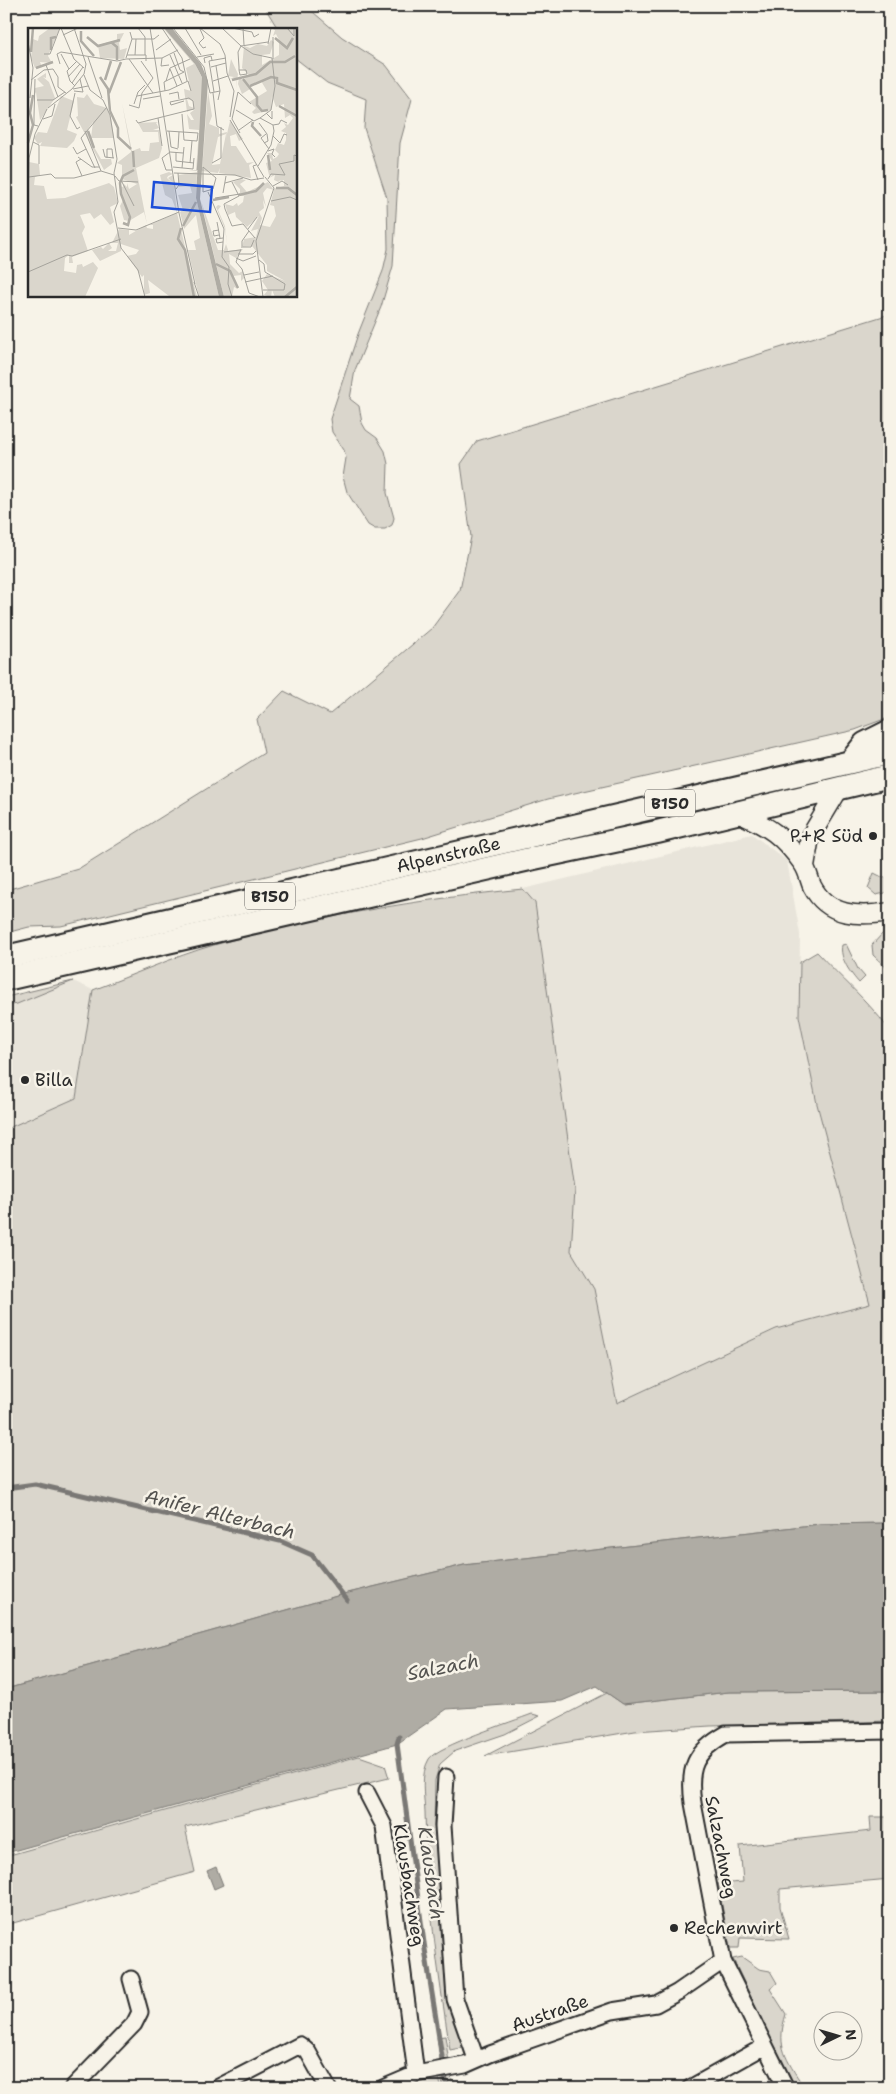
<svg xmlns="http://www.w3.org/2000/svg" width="896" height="2094" viewBox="0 0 896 2094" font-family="'Shantell Sans',sans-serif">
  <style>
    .built { fill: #e8e4da }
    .green { fill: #dad6cc; stroke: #82807c }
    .water { fill: #afaca4; stroke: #7a7874 }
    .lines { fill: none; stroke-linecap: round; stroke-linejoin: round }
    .stream { stroke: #7a7874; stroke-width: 5 }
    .minor-casing { stroke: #2b2b2b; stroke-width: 19 }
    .tertiary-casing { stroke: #2b2b2b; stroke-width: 21 }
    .secondary-casing { stroke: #2b2b2b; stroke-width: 24 }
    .primary-casing { stroke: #2b2b2b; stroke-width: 26 }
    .minor { stroke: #f7f3e8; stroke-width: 15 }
    .tertiary { stroke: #f7f3e8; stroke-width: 18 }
    .secondary { stroke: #f7f3e8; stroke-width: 20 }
    .primary { stroke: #f7f3e8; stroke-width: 22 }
    .poi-dot { fill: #2b2b2b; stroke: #f7f3e8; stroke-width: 2 }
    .labels { text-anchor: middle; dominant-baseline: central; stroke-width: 5; stroke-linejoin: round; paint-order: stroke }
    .shield { fill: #f7f3e8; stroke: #686764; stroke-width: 1 }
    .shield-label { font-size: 16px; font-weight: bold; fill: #2b2b2b }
    .poi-label { font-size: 18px; fill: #2b2b2b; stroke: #f7f3e8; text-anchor: start }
    .street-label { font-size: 18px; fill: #2b2b2b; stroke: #f7f3e8 }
    .water-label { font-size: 19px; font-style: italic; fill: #53524f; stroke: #f7f3e8 }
    .inset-river { fill: none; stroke: #afaca4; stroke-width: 2.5 }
    .inset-road { fill: none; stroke: #a5a39c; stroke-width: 1 }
    .view { fill: #1d4ed8; fill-opacity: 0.15; stroke: #1d4ed8; stroke-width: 2.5 }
    .inset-edge { fill: none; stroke: #2b2b2b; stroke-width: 2.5 }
  </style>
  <rect width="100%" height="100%" fill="#f7f3e8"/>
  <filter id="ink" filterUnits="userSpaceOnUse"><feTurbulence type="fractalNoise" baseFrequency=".02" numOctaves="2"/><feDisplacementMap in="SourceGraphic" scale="10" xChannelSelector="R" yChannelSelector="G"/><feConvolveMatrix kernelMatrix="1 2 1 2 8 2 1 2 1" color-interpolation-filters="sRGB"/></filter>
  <g filter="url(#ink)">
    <path class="built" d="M 752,834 L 787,861 L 800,934 L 799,1016 L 817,1104 L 870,1304 L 776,1329 L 617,1403 L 594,1289 L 571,1251 L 575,1190 L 535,904 L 523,889 Z
      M 73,981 L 93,990 L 76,1098 L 6,1129 L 6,1006 L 17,1004 Z"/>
    <path class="green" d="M 264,6 L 306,6 L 342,37 L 386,65 L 412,99 L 400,143 L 393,266 L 381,307 L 355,370 L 350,399 L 359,406 L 362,423 L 366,430 L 377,438 L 385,451 L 388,464 L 387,493 L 394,518 L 392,525 L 385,529 L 375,529 L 368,525 L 347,492 L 343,477 L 346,458 L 344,450 L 332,432 L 330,419 L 358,334 L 383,271 L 388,249 L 387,198 L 364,128 L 366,99 L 327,83 L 295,58 L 295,29 L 278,29 Z
      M 890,314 L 890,715 L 887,718 L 855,730 L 548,799 L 422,838 L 61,926 L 29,927 L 6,933 L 6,890 L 78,869 L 264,753 L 257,719 L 284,691 L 330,714 L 432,628 L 460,590 L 471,537 L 461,464 L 477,441 Z
      M 874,873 L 884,878 L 890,876 L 890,889 L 885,893 L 876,895 L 868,888 Z
      M 523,889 L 535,903 L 575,1190 L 571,1251 L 594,1289 L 617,1403 L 776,1329 L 870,1304 L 817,1104 L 799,1016 L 800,962 L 817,952 C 841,978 867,1000 888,1028 L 890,1523 L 820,1524 L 464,1565 L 344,1594 L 6,1689 L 6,1129 L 76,1098 L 93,990 C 133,975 173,957 214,945 C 315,917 419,899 523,889 Z
      M 890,932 L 890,971 L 873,955 L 872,945 L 883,933 Z
      M 846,944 L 858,969 L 865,977 L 859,983 C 851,974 839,958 842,945 Z
      M 73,981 L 17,1004 L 6,1006 L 6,997 Z
      M 890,1691 L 890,1721 L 710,1726 L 635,1731 L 485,1756 L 607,1693 L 623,1704 L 729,1692 Z
      M 532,1714 L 540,1716 L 505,1734 L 455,1751 L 440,1764 L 435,1780 L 434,1826 L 465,2047 L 450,2050 C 438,1971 426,1892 425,1812 C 424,1796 420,1774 429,1759 C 437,1746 514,1721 532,1714 Z
      M 359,1756 L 385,1765 L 389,1778 L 185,1827 L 195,1872 L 6,1925 L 6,1856 Z
      M 870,1817 L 890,1817 L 890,1879 L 780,1889 L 780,1907 L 789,1939 L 740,1938 L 739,1948 L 730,1948 L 718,1884 L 743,1882 L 740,1846 L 871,1831 Z
      M 742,1957 L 759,1969 L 770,1971 L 777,1983 L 770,1989 L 786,2014 C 777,2044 783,2054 800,2081 L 795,2086 L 786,2071 L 733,1959 Z
      M 445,2036 L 453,2088 L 443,2088 L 437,2037 Z
      M 439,2075 L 441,2088 L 394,2088 Z"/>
    <path class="water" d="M 890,1523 L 890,1691 L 729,1692 L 623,1704 L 597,1686 L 562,1701 L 447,1709 L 397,1744 L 6,1853 L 6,1689 L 344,1594 L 464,1565 L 820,1524 Z
      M 216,1867 L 223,1885 L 214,1889 L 207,1871 Z"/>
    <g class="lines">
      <path class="stream" d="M 6,1488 L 35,1484 L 280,1541 L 312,1555 L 347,1600
        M 399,1737 L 397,1744 L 424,1943 L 447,2088"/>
      <g class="minor-casing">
        <path id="minor" d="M 446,1777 L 443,1826 L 455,1999 L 476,2059
          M 367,1793 L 384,1826 L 416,2074
          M 72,2088 L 134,2024 L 140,2012 L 131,1979
          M 217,2088 L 300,2045 L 308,2052 L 328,2088
          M 383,2088 L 416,2074 L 465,2065 L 490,2054 L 612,2011 L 656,2004 L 678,1992 L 723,1961
          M 690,2088 L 765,2046
          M 786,2088 L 723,1961 L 693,1803 C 688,1768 694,1752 726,1734 L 890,1731"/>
      </g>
      <g class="tertiary-casing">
        <path id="tertiary" d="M 737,813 C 769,826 783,836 803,864 C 808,871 809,879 812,886 C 828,917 859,917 890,912
          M 805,866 L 810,837 L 840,787"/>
      </g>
      <g class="secondary-casing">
        <path id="secondary" d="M 849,762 L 864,743 L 890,730"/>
      </g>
      <g class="primary-casing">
        <g id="primary">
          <path id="s1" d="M 6,957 L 890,753"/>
          <path d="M 6,979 L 534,858 L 657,832 L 890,776"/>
        </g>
      </g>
      <use href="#minor" class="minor"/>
      <use href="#tertiary" class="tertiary"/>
      <use href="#secondary" class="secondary"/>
      <use href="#primary" class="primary"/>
    </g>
  </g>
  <g class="poi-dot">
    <circle cx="873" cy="836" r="5"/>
    <circle cx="25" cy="1080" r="5"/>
    <circle cx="674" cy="1928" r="5"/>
  </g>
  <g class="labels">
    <g class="shield">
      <rect x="645" y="789.5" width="50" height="27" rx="4"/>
      <rect x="245" y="882.5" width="50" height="27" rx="4"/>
    </g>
    <g class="shield-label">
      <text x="670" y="803">B150</text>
      <text x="270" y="896">B150</text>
    </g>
    <g class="poi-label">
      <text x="863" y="836" text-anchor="end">P+R Süd</text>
      <text x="35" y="1080">Billa</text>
      <text x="684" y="1928">Rechenwirt</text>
    </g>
    <g class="street-label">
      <text stroke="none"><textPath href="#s1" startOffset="454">Alpenstraße</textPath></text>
      <text transform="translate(721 1847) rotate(79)">Salzachweg</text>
      <text transform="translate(409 1885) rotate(81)">Klausbachweg</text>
      <text transform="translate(550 2013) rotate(-19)">Austraße</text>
    </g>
    <g class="water-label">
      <text transform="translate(220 1514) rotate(14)">Anifer Alterbach</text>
      <text transform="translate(443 1667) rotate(-11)">Salzach</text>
      <text transform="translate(431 1873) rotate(82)">Klausbach</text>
    </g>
  </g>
  <g transform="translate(28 28)">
    <rect width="269" height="269" fill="#f7f3e8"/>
    <path d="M 22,0 L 32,0 L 20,28 L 24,35 L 12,34 L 14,39 L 7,40 L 3,30 L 5,11 L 10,13 L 11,8 ZM 135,0 L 140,4 L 167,36 L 174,49 L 175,63 L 169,143 L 161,143 L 168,142 L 171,102 L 161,101 L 159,86 L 163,92 L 166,92 L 162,85 L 166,82 L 165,73 L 159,71 L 161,78 L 166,80 L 159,84 L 156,61 L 163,63 L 158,40 L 166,36 ZM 243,0 L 269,0 L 269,269 L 247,269 L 244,262 L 243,269 L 236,267 L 240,262 L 234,253 L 239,246 L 257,253 L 239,243 L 239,237 L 224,218 L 214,219 L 216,211 L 228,209 L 230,201 L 223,203 L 231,188 L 219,199 L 208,189 L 207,184 L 200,187 L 197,176 L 205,178 L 209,175 L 210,178 L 215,174 L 216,168 L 212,168 L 212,161 L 205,154 L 212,151 L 218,152 L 212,156 L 219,164 L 240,154 L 245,161 L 256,158 L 256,152 L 250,153 L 253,155 L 246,152 L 247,147 L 241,150 L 244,147 L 241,147 L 238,135 L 244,133 L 239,125 L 244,125 L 245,131 L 249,129 L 251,126 L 247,122 L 250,115 L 256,117 L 258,112 L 258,105 L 253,103 L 258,99 L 256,95 L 260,97 L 265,90 L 262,87 L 257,90 L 256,76 L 248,79 L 244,68 L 243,82 L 226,86 L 224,84 L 228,80 L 221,74 L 239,63 L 233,53 L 221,57 L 222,61 L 214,66 L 210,56 L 211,50 L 215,52 L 221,47 L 214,40 L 216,18 L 222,20 L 230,16 L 239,18 L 243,12 L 246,14 L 242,26 L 234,27 L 234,37 L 251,27 L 251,12 L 248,6 L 245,8 L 247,2 ZM 239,160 L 246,162 L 242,177 L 246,178 L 248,188 L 242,199 L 232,197 L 234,190 L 231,184 L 236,180 L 235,172 L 238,179 L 235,165 ZM 96,5 L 91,15 L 92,22 L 99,20 L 96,31 L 72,30 L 70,17 L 89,12 L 89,6 ZM 203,31 L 210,46 L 208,61 L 209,50 L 202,51 L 206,49 L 200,48 ZM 18,45 L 18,50 L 15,49 L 21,54 L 27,70 L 12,92 L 8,64 L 5,70 L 7,60 L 16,58 L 9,51 ZM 180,63 L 184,88 L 181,96 L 191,100 L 191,106 L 199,104 L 198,110 L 202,93 L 215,111 L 211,113 L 208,106 L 202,108 L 203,118 L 208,118 L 219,135 L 226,134 L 221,137 L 223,150 L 191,145 L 192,140 L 190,145 L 174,143 ZM 198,106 L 192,136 L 184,137 L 190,109 ZM 59,66 L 66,76 L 79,80 L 83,90 L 86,110 L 63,110 L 65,94 L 60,101 L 62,112 L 73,131 L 83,131 L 84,136 L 76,142 L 48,89 L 50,88 L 49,69 L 56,70 ZM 33,68 L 46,73 L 39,102 L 49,106 L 46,113 L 39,120 L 12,118 L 14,114 L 10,116 L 6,110 L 10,104 L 19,105 ZM 94,75 L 104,123 L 112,120 L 113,123 L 121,123 L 122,115 L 131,114 L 130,104 L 115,104 L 110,95 L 130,94 L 128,95 L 131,100 L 125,102 L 131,102 L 134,120 L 131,130 L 108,140 L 119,196 L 116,184 L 101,193 L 96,192 L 92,178 L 95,172 L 92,158 L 95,159 L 96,156 L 99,159 L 99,155 L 101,161 L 109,156 L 94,151 L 94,137 L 89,135 L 103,124 ZM 1,134 L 11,136 L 12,147 L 7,149 L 6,157 L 16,158 L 19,171 L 37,170 L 81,155 L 86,159 L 90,175 L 82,179 L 86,194 L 82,197 L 73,186 L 66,191 L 62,185 L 52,187 L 57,199 L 54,205 L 60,223 L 44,229 L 45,235 L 41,235 L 41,227 L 37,230 L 36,243 L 48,245 L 49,237 L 54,236 L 55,239 L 65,234 L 70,240 L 57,269 L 0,269 ZM 141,144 L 145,146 L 140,148 L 139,150 L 146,156 L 140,150 L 145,147 L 149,185 L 169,269 L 141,268 L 120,252 L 122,265 L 116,267 L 116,247 L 114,249 L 99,228 L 108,226 L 111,222 L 93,216 L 93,223 L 72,233 L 64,222 L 73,219 L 75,221 L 81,215 L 84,220 L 80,223 L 88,223 L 90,215 L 84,215 L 91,201 L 101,202 L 101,207 L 118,197 L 119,200 L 125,201 L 125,197 L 121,197 L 149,185 L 144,171 L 137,167 L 132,147 ZM 169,144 L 168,170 L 191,269 L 171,269 L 160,222 L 168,222 L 166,213 L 172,210 L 168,187 L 156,201 L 152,184 L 155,182 L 150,167 L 164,165 L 162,158 L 151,159 L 151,147 ZM 173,173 L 190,222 L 196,222 L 198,216 L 200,222 L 197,201 L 188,179 L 190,177 L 193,178 L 190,182 L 197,198 L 200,223 L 215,221 L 208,230 L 201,226 L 202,236 L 211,245 L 215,243 L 216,250 L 213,253 L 213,247 L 205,248 L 201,239 L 210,261 L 206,259 L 204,269 L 196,269 Z" fill="#dad6cc" fill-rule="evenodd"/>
    <path d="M 136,0 L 144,0 L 173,36 L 180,53 L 172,171 L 196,269 L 191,269 L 168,170 L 174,49 L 167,36 Z" fill="#afaca4"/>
    <path class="inset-river" d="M 140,0 L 171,38 L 177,53 L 170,142M 53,3 L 53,13 L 66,28M 59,9 L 70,18 L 92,12M 247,10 L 259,20 L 265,10M 83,14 L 89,19 L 89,32M 23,22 L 23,10 L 28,9M 3,24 L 5,0M 8,40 L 25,34M 72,49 L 80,61 L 82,83M 215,51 L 229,69 L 229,77 L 234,83 L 240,82M 77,52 L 83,33M 204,52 L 228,46 L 242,34 L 257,34 L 267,28M 222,58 L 243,49 L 249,50 L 249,55 L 269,62M 81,65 L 93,34M 251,78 L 269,88M 82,83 L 90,100 L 90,109 L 103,121M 225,94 L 224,98 L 233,108M 60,103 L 66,120M 0,115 L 5,97 L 2,85 L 5,67M 105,123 L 106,139M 240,127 L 242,142M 248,160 L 260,160 L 269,167M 211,167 L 228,163 L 236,155M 185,172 L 201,169M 95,195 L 100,197 L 102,189 L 93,166 L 92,155 L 95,148 L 106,142M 155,198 L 168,174M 153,200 L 150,211 L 157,222 L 166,269M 188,236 L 202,243 L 210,260M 257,269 L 269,259"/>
    <path class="inset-road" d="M 33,0 L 46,31 L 56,40M 110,0 L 117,9 L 117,27M 122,0 L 151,185 L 167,256M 134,0 L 154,30 L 159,53M 145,0 L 176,39 L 182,65 L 192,63M 157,0 L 173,27M 172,0 L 192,16 L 197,27 L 199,45 L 206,63 L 202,89M 194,0 L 213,18M 204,0 L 224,4 L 226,9 L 231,6M 215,0 L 216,17M 259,0 L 266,8 L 266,0M 172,1 L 176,10 L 171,15 L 175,20 L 178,19M 35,7 L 50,0M 245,9 L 245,31M 104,11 L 126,11 L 131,7M 0,14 L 5,40 L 2,70M 240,16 L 243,0M 213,18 L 240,14M 128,22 L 143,11M 146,25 L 152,42 L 156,44M 16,26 L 22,26 L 32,0M 33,26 L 41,41M 99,27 L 118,27 L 118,33M 107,27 L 108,11M 142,27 L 154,55M 60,29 L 74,70M 169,29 L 186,26M 98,30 L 104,11 L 102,4M 134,30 L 133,38 L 141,37M 98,31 L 134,30 L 150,22M 101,31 L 125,65M 177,35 L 176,30 L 183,28 L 184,32M 32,36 L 29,26 L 33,24 L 89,33 L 98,31M 18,37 L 30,69M 188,38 L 192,63 L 190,72M 183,39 L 198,35M 142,41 L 149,58M 211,42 L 218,42 L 219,46 L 212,47 L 211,42 L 211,39 L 210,24 L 213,18M 56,47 L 62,62 L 75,72 L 82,87 L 89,131 L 86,145 L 90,174 L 86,184 L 93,220 L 110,242 L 117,269M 40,49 L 52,36M 7,51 L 6,88 L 6,97 L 10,98M 3,52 L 16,42 L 25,41 L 30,49 L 30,59 L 38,65M 138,53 L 142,40 L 162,31M 185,53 L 200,48M 44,55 L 55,39M 47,58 L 42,53 L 39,43 L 49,33M 45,61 L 60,58M 46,63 L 55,64 L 52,51M 137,63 L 136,54 L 156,44M 186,64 L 181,33 L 198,30M 210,64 L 204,91 L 212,105M 210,64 L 223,76M 47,65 L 42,88 L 49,101 L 52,99M 185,65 L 189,98 L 196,102M 141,66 L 150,64 L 151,71M 109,68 L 141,62 L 160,53 L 163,63M 115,71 L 132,68M 9,72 L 25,72 L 37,64M 142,74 L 143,77 L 156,73M 106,76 L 110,64 L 117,57M 101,77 L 111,80 L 114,65 L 125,50 L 113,33M 20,80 L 44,61 L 56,46 L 58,36 L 46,0M 208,82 L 226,93 L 232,90 L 243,82 L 247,58 L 244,30 L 225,26 L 213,18M 238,85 L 244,91 L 244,83M 154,86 L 156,112 L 169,113 L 170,105M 130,90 L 134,118M 15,91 L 24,88 L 27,76M 108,92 L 110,95 L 166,81 L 165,73 L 161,70 L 142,74M 202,92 L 236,149M 231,95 L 239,106 L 240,113 L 236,115M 245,97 L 251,96 L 253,92 L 259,95M 211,102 L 225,92M 57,103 L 73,143 L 86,147M 139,103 L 170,105M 141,103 L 143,119 L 150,121M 238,106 L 233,110 L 241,121M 245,108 L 252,115 L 256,106 L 259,107M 5,114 L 11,117 L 11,136M 45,119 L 49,126 L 58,121M 150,120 L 151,104M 75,121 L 77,129 L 86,130M 240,123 L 246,121 L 244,126 L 247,129M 148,124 L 148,133 L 166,135M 50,129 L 64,139 L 71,139M 79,130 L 79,121 L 84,121 L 85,130M 53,131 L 48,134 L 54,148M 162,135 L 164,113M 184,135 L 193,130 L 193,99M 228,137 L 225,138 L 230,152M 230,138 L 243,117 L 246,103 L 245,97 L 232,90M 145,139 L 165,141 L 166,130M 175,139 L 188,150 L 185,161 L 175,164 ZM 67,140 L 53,110 L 79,79M 154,140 L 156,119M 144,142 L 138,142 L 134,130 L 142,124 L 155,125M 146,145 L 207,147 L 223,152 L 236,150M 87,148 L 91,153 L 110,154M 1,149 L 23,146 L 27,150 L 46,150 L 73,143M 240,151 L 243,146 L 257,147 L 251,136 L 266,133 L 266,127 L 269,128M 94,154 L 106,178M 204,154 L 211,168 L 196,176 L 197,181 L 204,198 L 215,196 L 227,210M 197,155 L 215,150M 245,158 L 254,153 L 260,157M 148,161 L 151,157 L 150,145M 180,164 L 196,201 L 194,229 L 201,239 L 200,256 L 204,269M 195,165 L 198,148M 187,170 L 212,166M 243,173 L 262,169 L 269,172M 0,177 L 1,130 L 7,106 L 19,81M 189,194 L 192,210M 90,200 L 108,202 L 151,184M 220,201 L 229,189M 191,202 L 185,203 L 186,208 L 191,207M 195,214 L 189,215 L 188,211 L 195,210M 215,219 L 223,219 L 226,212M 214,220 L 214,213 L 221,203M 213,221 L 208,234 L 214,241 L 221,265 L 232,269M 196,224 L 212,222M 210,226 L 225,226 L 228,223M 208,230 L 215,233 L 228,228M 231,232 L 236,236 L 237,244 L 257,256 L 256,262 L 235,262M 0,244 L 39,227 L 44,228 L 93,211M 216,247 L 231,244M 166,254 L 171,269M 217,254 L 245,248M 235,269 L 228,213 L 246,160 L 237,149"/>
    <path class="view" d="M 126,154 L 184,159 L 182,184 L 124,179 Z"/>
    <rect width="269" height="269" class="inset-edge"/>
  </g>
  <rect width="896" height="2094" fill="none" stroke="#f7f3e8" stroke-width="25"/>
  <rect x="12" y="12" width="871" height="2069" fill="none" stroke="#2b2b2b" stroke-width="2" filter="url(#ink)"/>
  <g transform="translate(838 2036) rotate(85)"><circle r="24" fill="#f7f3e8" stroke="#a5a39c"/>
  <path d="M0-4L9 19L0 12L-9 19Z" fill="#2b2b2b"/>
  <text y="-8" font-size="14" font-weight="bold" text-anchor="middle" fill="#2b2b2b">N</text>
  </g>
</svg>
